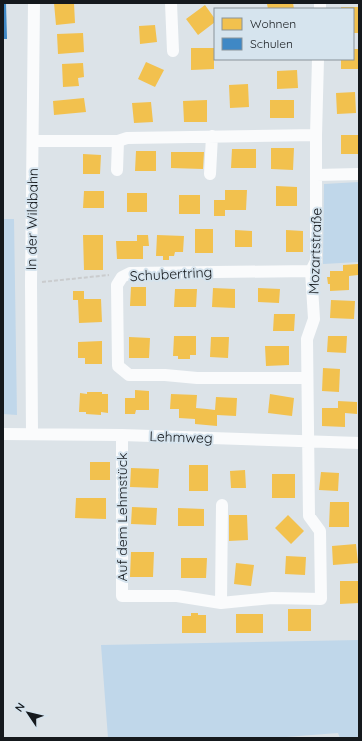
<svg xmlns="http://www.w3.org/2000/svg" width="362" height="741" viewBox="0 0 362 741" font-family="Quicksand,sans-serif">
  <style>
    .green { fill: #c0d7ea }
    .homes { fill: #f2c14e }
    .schools { fill: #3f88c5 }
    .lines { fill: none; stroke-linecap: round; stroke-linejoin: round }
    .path { stroke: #caccce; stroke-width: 2; stroke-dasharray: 4 2; stroke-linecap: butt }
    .minor { stroke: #fafbfc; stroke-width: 12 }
    .labels { text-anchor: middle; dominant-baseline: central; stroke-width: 4; stroke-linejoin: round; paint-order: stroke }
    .street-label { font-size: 14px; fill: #15191d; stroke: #d6e4ee }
  </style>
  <rect width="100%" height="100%" fill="#dce3e8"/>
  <path class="green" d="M 359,182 L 359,262 L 323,264 L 324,184 Z
    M 3,219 L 14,219 L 17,415 L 3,414 Z
    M 359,640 L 359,738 L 340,738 L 338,733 L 273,738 L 108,738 L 101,645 Z"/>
  <path class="homes" d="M 54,3 L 74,3 L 75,23 L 56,25 Z
    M 293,3 L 294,9 L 268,9 L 267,4 Z
    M 205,5 L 215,19 L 215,22 L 198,35 L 186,19 Z
    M 341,7 L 359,7 L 359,33 L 353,33 L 353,9 L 341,9 Z
    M 155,25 L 157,42 L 140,44 L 139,26 Z
    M 83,33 L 84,52 L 58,54 L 57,34 Z
    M 191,48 L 214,48 L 214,69 L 191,70 Z
    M 353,49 L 359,49 L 359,69 L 341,69 L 341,59 L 353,59 Z
    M 146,62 L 164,70 L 155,87 L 138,79 Z
    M 83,63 L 84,77 L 78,78 L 79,86 L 63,87 L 62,64 Z
    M 297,70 L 298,88 L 277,89 L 277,71 Z
    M 248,84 L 249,107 L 230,108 L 229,85 Z
    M 355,92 L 356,113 L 337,114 L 336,93 Z
    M 84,98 L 86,112 L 54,115 L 53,101 Z
    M 207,100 L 207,122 L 184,122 L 183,101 Z
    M 270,100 L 294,100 L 294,118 L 270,118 Z
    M 151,102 L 153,122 L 134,123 L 132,103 Z
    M 341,135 L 359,135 L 359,154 L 341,154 Z
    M 271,148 L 294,148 L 293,170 L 271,169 Z
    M 232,149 L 256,149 L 256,168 L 231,168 Z
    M 136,151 L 156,151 L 156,171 L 135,171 Z
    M 171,152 L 204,152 L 203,169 L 171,168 Z
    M 83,154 L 101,155 L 100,174 L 83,174 Z
    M 276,186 L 297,187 L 297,206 L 276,206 Z
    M 225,190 L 247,190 L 246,210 L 225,210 L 225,216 L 214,216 L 214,200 L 225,200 Z
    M 84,191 L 104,191 L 104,208 L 83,208 Z
    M 127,193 L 147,193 L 147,212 L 127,212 Z
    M 179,195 L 200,195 L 200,214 L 179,214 Z
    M 195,229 L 213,229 L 213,253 L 195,253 Z
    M 235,230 L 252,231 L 252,247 L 235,247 Z
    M 286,230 L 303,231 L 303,252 L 286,252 Z
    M 83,235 L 103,235 L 103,270 L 84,270 Z
    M 137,235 L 148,235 L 149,246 L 143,246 L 143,259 L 117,259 L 116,241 L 137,241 Z
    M 157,235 L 184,236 L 183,252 L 175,252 L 174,256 L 169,256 L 169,260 L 163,260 L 163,256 L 156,256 Z
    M 358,264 L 358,275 L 349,276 L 349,290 L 330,291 L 330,284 L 328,284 L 327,277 L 330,277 L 330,271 L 343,271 L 343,265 Z
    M 131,287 L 146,287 L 146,306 L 130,306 Z
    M 213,288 L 235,289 L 235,308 L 212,307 Z
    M 258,288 L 280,289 L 279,303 L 258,302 Z
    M 175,289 L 197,289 L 196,307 L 174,307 Z
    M 73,291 L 84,291 L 84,299 L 101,299 L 102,322 L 79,323 L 78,300 L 73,300 Z
    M 331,300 L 355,301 L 354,319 L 330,318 Z
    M 274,314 L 295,314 L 294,331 L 273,331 Z
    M 174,336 L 196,336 L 196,355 L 190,355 L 190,359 L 178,359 L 178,356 L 173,356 Z
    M 328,336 L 347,336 L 346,353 L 327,352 Z
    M 129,337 L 150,338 L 149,358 L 129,358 Z
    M 211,337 L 229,337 L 228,358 L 210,357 Z
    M 102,341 L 102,364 L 85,364 L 85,358 L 78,358 L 78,342 Z
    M 265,346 L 289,346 L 289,365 L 266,366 Z
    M 323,368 L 340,369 L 339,392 L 322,391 Z
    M 135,390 L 149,391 L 149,410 L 136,410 L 135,414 L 125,414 L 125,398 L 135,398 Z
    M 87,392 L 102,392 L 102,394 L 108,394 L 108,413 L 101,412 L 101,415 L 86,414 L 86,412 L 79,412 L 80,393 L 87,394 Z
    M 171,394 L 197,395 L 196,408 L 207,409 L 215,410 L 216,397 L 237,398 L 236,416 L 217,415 L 217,426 L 195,424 L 195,419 L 179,418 L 179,409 L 170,409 Z
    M 270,394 L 294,398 L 292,416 L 268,413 Z
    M 338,401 L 357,402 L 357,414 L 345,413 L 345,427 L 322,426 L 322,408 L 338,408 Z
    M 90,462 L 110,462 L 110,480 L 90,480 Z
    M 189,465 L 208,465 L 208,491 L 189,491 Z
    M 131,468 L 159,469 L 158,488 L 130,487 Z
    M 245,470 L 246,488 L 231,488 L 230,471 Z
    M 321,472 L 339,473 L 338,491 L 319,490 Z
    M 272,474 L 295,474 L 295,498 L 272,498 Z
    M 76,498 L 106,498 L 106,519 L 75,518 Z
    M 330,502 L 349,502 L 349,527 L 329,527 Z
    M 132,507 L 157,508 L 156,525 L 131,524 Z
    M 178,508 L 204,509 L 204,526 L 178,526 Z
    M 229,515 L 247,515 L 248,540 L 229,541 Z
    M 288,515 L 304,531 L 291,544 L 275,528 Z
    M 356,544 L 358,563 L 333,565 L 332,546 Z
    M 131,552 L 154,552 L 153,577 L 130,577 Z
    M 286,556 L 306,557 L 305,575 L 285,574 Z
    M 181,558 L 207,558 L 206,578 L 181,578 Z
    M 236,563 L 254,565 L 251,586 L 234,584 Z
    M 340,581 L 359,581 L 359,603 L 340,604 Z
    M 288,609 L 311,609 L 311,631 L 288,631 Z
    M 191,613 L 198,613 L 198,615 L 206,615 L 206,633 L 182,633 L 182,616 L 191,616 Z
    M 236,614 L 263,614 L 263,633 L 236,633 Z"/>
  <path class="schools" d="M 3,3 L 6,3 L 7,39 L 3,39 Z"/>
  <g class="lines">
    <path class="path" d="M 42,282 L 109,275"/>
    <path class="minor" d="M 171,3 L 173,51
      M 320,9 L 320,3
      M 33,141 L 118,141 L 127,138 L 316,135
      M 117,170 L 118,141
      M 210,174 L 212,136
      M 316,175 L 359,174
      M 307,378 L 197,378 L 165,375 L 129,375 L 118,366 L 117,285 L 122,277 L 130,273 L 311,271
      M 3,434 L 122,435 L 359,443
      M 32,434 L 31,283 L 34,3
      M 122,435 L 122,596 L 177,596 L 221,603 L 272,598 L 321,599 L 320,531 L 309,516 L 307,339 L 314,319 L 311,271 L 316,261 L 316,135 L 318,59
      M 221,603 L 222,505"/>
  </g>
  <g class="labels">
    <g class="street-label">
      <text transform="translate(32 219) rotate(-89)">In der Wildbahn</text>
      <text transform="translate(315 251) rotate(-88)">Mozartstraße</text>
      <text transform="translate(171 274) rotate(-3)">Schubertring</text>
      <text transform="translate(181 437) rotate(2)">Lehmweg</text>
      <text transform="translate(122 517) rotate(-90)">Auf dem Lehmstück</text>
    </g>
  </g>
  <rect width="362" height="741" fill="none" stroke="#15191d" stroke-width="8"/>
  <rect x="214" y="8" width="140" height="52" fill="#d6e4ee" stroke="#89939a"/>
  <rect x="222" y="18" width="20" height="12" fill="#f2c14e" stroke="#89939a"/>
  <text x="250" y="28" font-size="12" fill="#15191d">Wohnen</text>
  <rect x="222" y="38" width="20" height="12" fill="#3f88c5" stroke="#89939a"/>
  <text x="250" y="48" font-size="12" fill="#15191d">Schulen</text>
  <g transform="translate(28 713) rotate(305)" stroke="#d6e4ee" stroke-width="3" paint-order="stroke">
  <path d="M0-3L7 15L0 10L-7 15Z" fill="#15191d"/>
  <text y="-6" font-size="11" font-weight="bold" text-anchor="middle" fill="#15191d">N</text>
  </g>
</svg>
